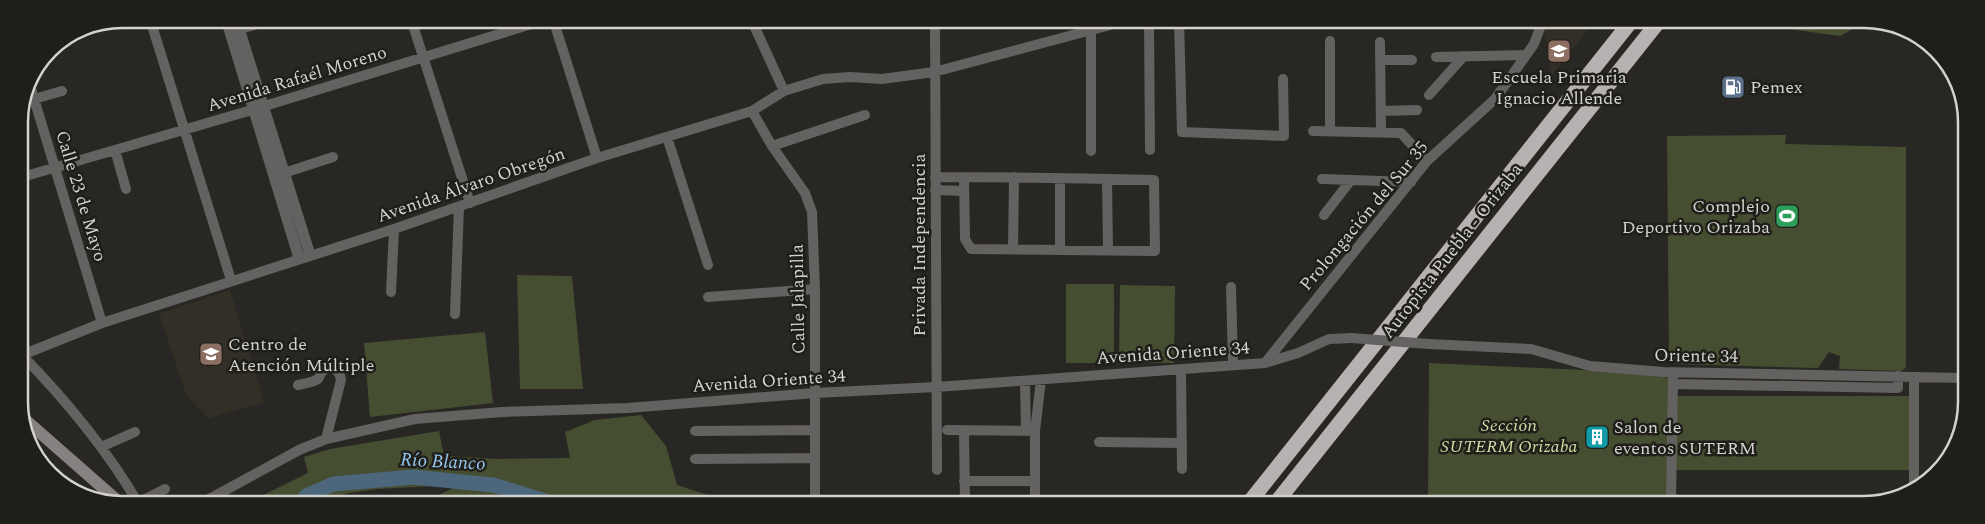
<svg xmlns="http://www.w3.org/2000/svg" width="1985" height="524" viewBox="0 0 1985 524" font-family="Spectral,serif">
  <style>
    .built { fill: #323026 }
    .green { fill: #464e32 }
    .lines { fill: none; stroke-linecap: round; stroke-linejoin: round }
    .river { stroke: #4c667b; stroke-width: 15 }
    .minor { stroke: #646161; stroke-width: 10 }
    .tertiary { stroke: #646161; stroke-width: 11 }
    .secondary { stroke: #868282; stroke-width: 12 }
    .motorway { stroke: #b8b1b2; stroke-width: 15 }
    .minor-bridge { stroke: #646161; stroke-width: 10 }
    .labels { text-anchor: middle; dominant-baseline: central; stroke-width: 5; stroke-linejoin: round; paint-order: stroke }
    .poi-label { font-size: 18px; fill: #d3d2cf; stroke: #1f1e19; text-anchor: start }
    .street-label { font-size: 18px; fill: #d3d2cf; stroke: #1f1e19 }
    .park-label { font-size: 18px; font-style: italic; fill: #cedea6; stroke: #1f1e19 }
    .water-label { font-size: 19px; font-style: italic; fill: #95c6ed; stroke: #1f1e19 }
    .rim { fill: none; stroke: #d3d2cf; stroke-width: 2.5 }
  </style>
  <rect width="100%" height="100%" fill="#282723"/>
  <path class="built" d="M 1546,20 L 1595,20 L 1551,77 L 1544,26 Z
    M 230,290 L 264,402 L 209,418 L 186,395 L 159,314 Z"/>
  <path class="green" d="M 1753,21 L 1868,21 L 1840,36 L 1752,24 Z
    M 1786,135 L 1785,144 L 1906,147 L 1906,367 L 1902,371 L 1839,369 L 1840,356 L 1829,352 L 1818,368 L 1674,364 L 1669,360 L 1667,136 Z
    M 517,275 L 572,276 L 583,389 L 520,389 Z
    M 1066,284 L 1114,284 L 1114,363 L 1066,363 Z
    M 1120,285 L 1175,286 L 1174,363 L 1119,363 Z
    M 485,332 L 493,403 L 370,417 L 364,343 Z
    M 1429,363 L 1628,372 L 1669,378 L 1669,505 L 1428,505 Z
    M 1674,396 L 1909,396 L 1909,470 L 1674,470 Z
    M 641,415 L 666,446 L 677,485 L 711,496 L 710,504 L 403,504 L 434,497 L 454,488 L 434,486 L 377,489 L 349,493 L 325,501 L 323,503 L 247,503 L 308,473 L 304,457 L 330,449 L 439,431 L 444,456 L 498,459 L 570,458 L 565,432 L 595,420 Z"/>
  <g class="lines">
    <path class="river" d="M 303,503 L 306,496 L 333,484 L 413,477 L 493,485 L 555,504"/>
    <path class="minor" d="M 150,19 L 231,280
      M 411,19 L 470,203
      M 553,19 L 597,158
      M 751,19 L 784,91
      M 935,20 L 937,470
      M 1149,20 L 1150,150
      M 1179,20 L 1182,132 L 1284,136 L 1283,79
      M 240,29 L 275,19
      M 1091,30 L 1091,151
      M 1330,41 L 1330,131
      M 1380,42 L 1381,131
      M 1436,57 L 1526,55
      M 1380,60 L 1412,60
      M 28,79 L 102,323
      M 1429,95 L 1464,56
      M 34,99 L 62,91
      M 752,111 L 772,146 L 805,193 L 812,212 L 815,289 L 815,504
      M 1381,111 L 1417,110
      M 1313,131 L 1401,133 L 1427,161
      M 667,137 L 708,265
      M 772,146 L 865,115
      M 115,150 L 126,189
      M 284,173 L 333,157
      M 935,177 C 1008,177 1081,178 1154,180 L 1155,251 L 971,249 L 965,239 L 964,177
      M 19,178 L 255,109 L 548,19
      M 1060,178 L 1060,249
      M 1107,179 L 1108,250
      M 1322,179 L 1411,182
      M 935,190 L 963,191
      M 1324,215 L 1351,180
      M 1013,249 L 1014,177
      M 1231,287 L 1233,365
      M 391,292 L 394,229
      M 708,297 L 815,289
      M 455,314 L 459,207
      M 1429,344 L 1531,349 L 1590,366 L 1663,372 L 1964,378
      M 20,353 C 65,399 106,448 138,503
      M 22,355 L 102,323 L 394,229 L 597,158 L 752,111 L 784,91 L 823,79 L 850,77 L 882,79 L 934,72 L 1129,20
      M 1265,363 L 1427,161 L 1495,99 L 1534,44 L 1543,20
      M 1181,369 L 1182,469
      M 1025,381 L 1026,431
      M 1673,384 L 1898,388 L 1898,376
      M 298,385 C 303,384 314,382 318,379 C 320,377 320,374 322,372 C 330,362 340,371 341,380 L 326,439
      M 947,430 L 1035,431
      M 695,431 L 814,430
      M 964,431 L 965,504
      M 1099,442 L 1182,443
      M 101,447 L 135,432
      M 695,459 L 815,458
      M 964,481 L 1035,481
      M 1914,487 L 1914,377
      M 138,503 L 165,489
      M 202,503 L 299,450 L 326,439 L 415,419 L 502,412 L 628,408 L 815,393 L 936,387 L 1265,363 L 1298,353 L 1329,339 L 1352,338
      M 1035,504 L 1035,431 L 1041,380
      M 1671,505 L 1673,378"/>
    <path class="tertiary" d="M 226,19 L 299,258
      M 236,19 L 310,255"/>
    <path class="secondary" d="M 21,416 L 120,503"/>
    <path class="motorway" d="M 1248,504 L 1632,20
      M 1275,504 L 1659,21"/>
    <path class="minor-bridge" d="M 1352,338 L 1429,344"/>
  </g>
  <defs>
    <g id="school-square" transform="scale(1.25)"><rect x="-9" y="-9" width="18" height="18" rx="4" fill="#8d6e63" stroke="#1f1e19"/><path d="M0-5L7-2L0 1L-7-2ZM-4 1L0 2.5L4 1V4Q0 6-4 4Z" fill="#fff"/></g>
    <g id="fuel-square" transform="scale(1.25)"><rect x="-9" y="-9" width="18" height="18" rx="4" fill="#5c6f8a" stroke="#1f1e19"/><path d="M-5.5-6h7V0h2V4h1.3V-2.5L3-4.5l.8-.8L6-3V5H2.5V1h-1V6h-7ZM-4.2-4.7v3.2H.2V-4.7Z" fill="#fff"/></g>
    <g id="stadium-square" transform="scale(1.25)"><rect x="-9" y="-9" width="18" height="18" rx="4" fill="#2e9e5b" stroke="#1f1e19"/><path d="M0-5a6.5 5 0 1 0 0 10a6.5 5 0 1 0 0-10ZM-3.5-1.8h7v3.6h-7Z" fill="#fff"/></g>
    <g id="building-square" transform="scale(1.25)"><rect x="-9" y="-9" width="18" height="18" rx="4" fill="#0f9aa8" stroke="#1f1e19"/><path d="M-4-6H4V6H1V3H-1V6H-4ZM-2.5-4.3h1.7v1.8h-1.7ZM.8-4.3h1.7v1.8H.8ZM-2.5-1h1.7V.8h-1.7ZM.8-1h1.7V.8H.8Z" fill="#fff"/></g>
  </defs>
  <g fill-rule="evenodd">
    <use href="#school-square" x="1559" y="51"/>
    <use href="#fuel-square" x="1733" y="87"/>
    <use href="#stadium-square" x="1787" y="216"/>
    <use href="#school-square" x="211" y="354"/>
    <use href="#building-square" x="1597" y="437"/>
  </g>
  <g class="labels">
    <g class="poi-label">
      <text x="1559" y="77" text-anchor="middle">Escuela Primaria<tspan x="1559" dy="21">Ignacio Allende</tspan></text>
      <text x="1750" y="87">Pemex</text>
      <text x="1770" y="206" text-anchor="end">Complejo<tspan x="1770" dy="21">Deportivo Orizaba</tspan></text>
      <text x="228" y="344">Centro de<tspan x="228" dy="21">Atención Múltiple</tspan></text>
      <text x="1614" y="427">Salon de<tspan x="1614" dy="21">eventos SUTERM</tspan></text>
    </g>
    <g class="street-label">
      <text transform="translate(297 79) rotate(-17)">Avenida Rafaél Moreno</text>
      <text transform="translate(471 185) rotate(-19)">Avenida Álvaro Obregón</text>
      <text transform="translate(81 196) rotate(73)">Calle 23 de Mayo</text>
      <text transform="translate(1364 216) rotate(-50)">Prolongación del Sur 35</text>
      <text transform="translate(919 245) rotate(-90)">Privada Independencia</text>
      <text transform="translate(1452 251) rotate(-52)">Autopista Puebla - Orizaba</text>
      <text transform="translate(798 299) rotate(-91)">Calle Jalapilla</text>
      <text transform="translate(1173 353) rotate(-4)">Avenida Oriente 34</text>
      <text transform="translate(1696 356) rotate(1)">Oriente 34</text>
      <text transform="translate(769 381) rotate(-4)">Avenida Oriente 34</text>
    </g>
    <g class="park-label">
      <text x="1509" y="425">Sección<tspan x="1509" dy="21">SUTERM Orizaba</tspan></text>
    </g>
    <g class="water-label">
      <text transform="translate(443 462) rotate(3)">Río Blanco</text>
    </g>
  </g>
  <path d="M0 0H1985V524H0ZM122 28H1864A94 94 0 0 1 1958 122V402A94 94 0 0 1 1864 496H122A94 94 0 0 1 28 402V122A94 94 0 0 1 122 28Z" fill="#1f1e19" fill-rule="evenodd"/>
  <path class="rim" d="M122 28H1864A94 94 0 0 1 1958 122V402A94 94 0 0 1 1864 496H122A94 94 0 0 1 28 402V122A94 94 0 0 1 122 28Z"/>
</svg>
